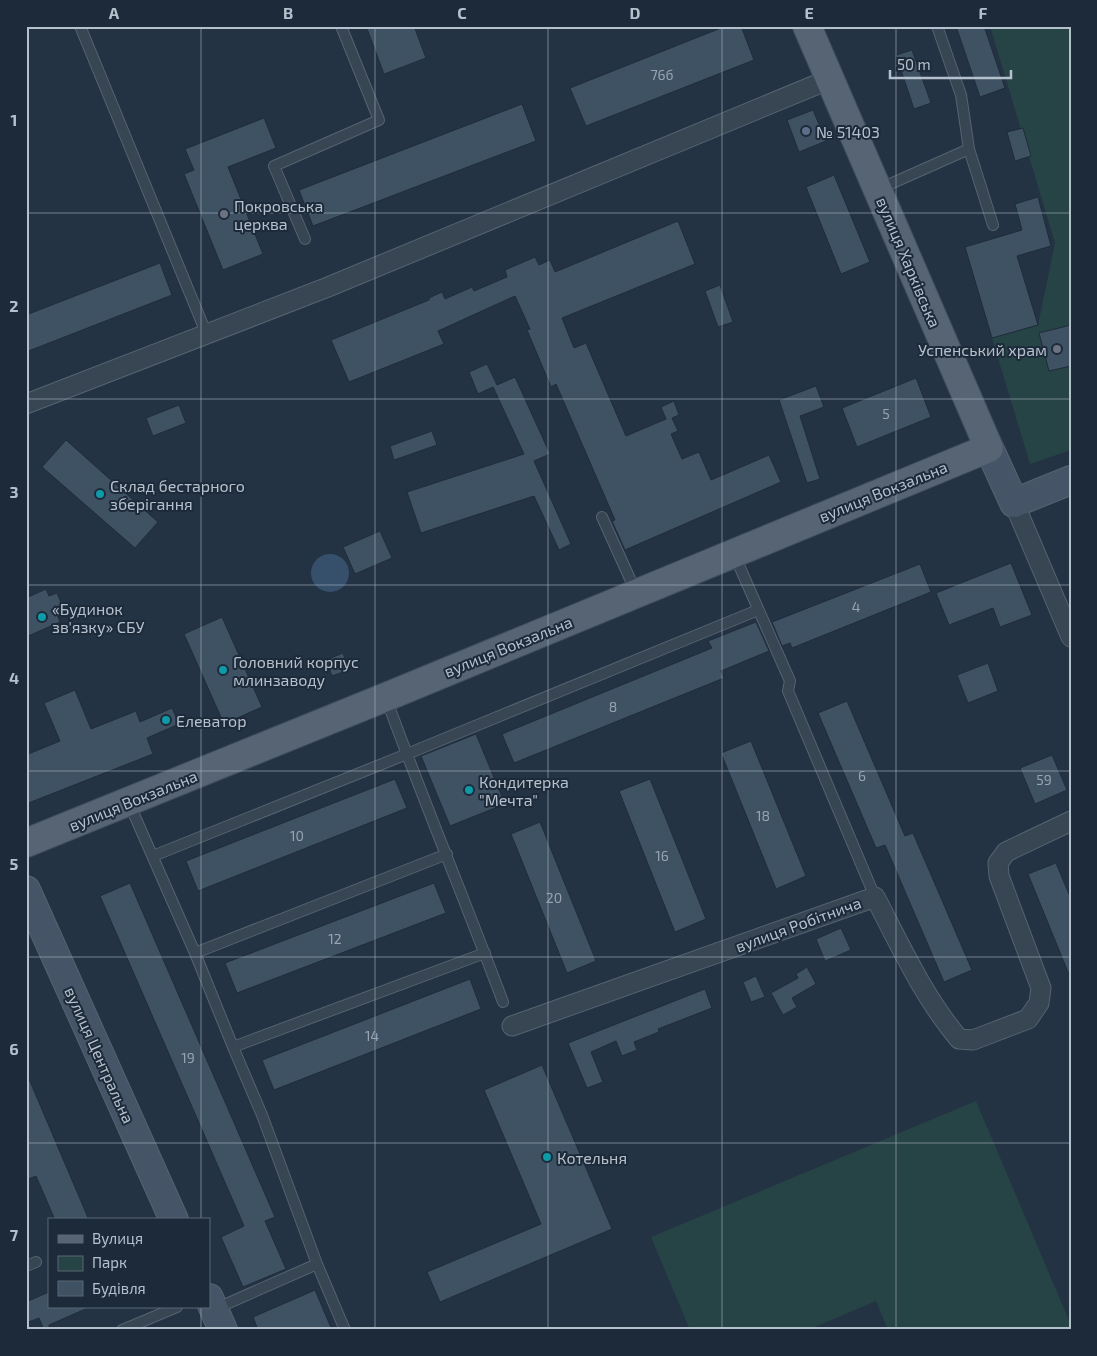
<svg xmlns="http://www.w3.org/2000/svg" width="1097" height="1356" viewBox="0 0 1097 1356" font-family="'Exo 2',sans-serif">
  <style>
    .green { fill: #264345 }
    .water { fill: #36506c }
    .building { fill: #3f5263; stroke: #1f2c3b }
    .lines { fill: none; stroke-linecap: round; stroke-linejoin: round }
    .lane-casing { stroke: #566370; stroke-width: 12 }
    .street-casing { stroke: #566370; stroke-width: 21 }
    .secondary-casing { stroke: #566370; stroke-width: 30 }
    .primary-casing { stroke: #424e5c; stroke-width: 30 }
    .lane { stroke: #384553; stroke-width: 10 }
    .street { stroke: #384553; stroke-width: 19 }
    .secondary { stroke: #465467; stroke-width: 28 }
    .primary { stroke: #566473; stroke-width: 28 }
    .grid { fill: none; stroke: #b5c0cd; stroke-width: 1; stroke-opacity: 0.55 }
    .service-dot { fill: #5c6f8a; stroke: #1d2a39; stroke-width: 2 }
    .worship-dot { fill: #6b7280; stroke: #1d2a39; stroke-width: 2 }
    .culture-dot { fill: #0f9aa8; stroke: #1d2a39; stroke-width: 2 }
    .labels { text-anchor: middle; dominant-baseline: central; stroke-width: 4; stroke-linejoin: round; paint-order: stroke }
    .number-label { font-size: 14px; fill: #98a4b2 }
    .poi-label { font-size: 16px; fill: #b5c0cd; stroke: #1d2a39; text-anchor: start }
    .street-label { font-size: 16px; fill: #b5c0cd; stroke: #1d2a39 }
    .neatline { fill: none; stroke: #b5c0cd; stroke-width: 2 }
    .grid-label { font-size: 16px; text-anchor: middle; font-weight: bold; fill: #b5c0cd }
  </style>
  <rect width="100%" height="100%" fill="#243344"/>
  <path class="green" d="M 990,26 L 1071,26 L 1071,450 L 1030,464 L 992,338 L 1038,325 L 1055,243 Z
    M 976,1101 L 1071,1325 L 1071,1330 L 888,1330 L 876,1301 L 808,1330 L 690,1330 L 651,1237 Z"/>
  <path class="water" d="M311 573a19 19 0 1 1 38 0a19 19 0 1 1-38 0Z"/>
  <path class="building" d="M 366,26 L 414,26 L 426,58 L 384,74 Z
    M 726,26 L 741,26 L 754,60 L 586,126 L 570,88 Z
    M 956,26 L 984,26 L 1005,88 L 980,97 Z
    M 912,50 L 931,103 L 914,109 L 896,55 Z
    M 522,104 L 536,141 L 313,226 L 299,190 Z
    M 813,110 L 826,141 L 799,152 L 787,120 Z
    M 264,118 L 276,148 L 228,167 L 263,254 L 223,270 L 184,174 L 194,170 L 185,149 Z
    M 1023,128 L 1031,156 L 1015,161 L 1007,132 Z
    M 834,175 L 870,262 L 841,274 L 806,187 Z
    M 1038,197 L 1051,246 L 1017,256 L 1038,325 L 992,338 L 965,247 L 1022,230 L 1015,204 Z
    M 678,221 L 695,264 L 562,318 L 574,348 L 586,343 L 626,436 L 666,419 L 661,407 L 674,401 L 679,415 L 672,418 L 678,431 L 671,434 L 682,459 L 699,452 L 711,480 L 769,455 L 781,482 L 625,550 L 612,521 L 615,520 L 556,384 L 551,387 L 527,330 L 530,329 L 515,296 L 438,331 L 444,344 L 349,382 L 331,340 L 429,300 L 429,298 L 442,292 L 445,299 L 472,287 L 474,291 L 507,277 L 505,270 L 535,257 L 539,265 L 550,260 L 555,272 Z
    M 160,263 L 172,295 L 26,352 L 26,315 Z
    M 720,285 L 733,322 L 718,327 L 705,291 Z
    M 1071,325 L 1071,366 L 1049,371 L 1039,333 Z
    M 487,364 L 497,385 L 515,377 L 550,454 L 534,461 L 571,544 L 559,550 L 534,496 L 421,533 L 407,492 L 524,454 L 493,387 L 478,394 L 469,372 Z
    M 916,378 L 931,417 L 857,447 L 842,408 Z
    M 816,386 L 824,407 L 800,416 L 820,479 L 807,483 L 779,400 Z
    M 179,405 L 186,423 L 153,436 L 146,418 Z
    M 432,431 L 437,445 L 394,460 L 390,446 Z
    M 66,440 L 158,522 L 135,548 L 42,467 Z
    M 380,531 L 392,558 L 355,574 L 343,547 Z
    M 1011,563 L 1032,615 L 1000,627 L 993,608 L 949,625 L 936,593 Z
    M 920,564 L 931,592 L 792,648 L 790,643 L 782,646 L 772,622 Z
    M 46,589 L 49,596 L 57,593 L 62,605 L 55,609 L 60,622 L 26,637 L 26,598 Z
    M 222,617 L 262,707 L 224,724 L 184,634 Z
    M 756,622 L 769,651 L 721,671 L 724,678 L 514,763 L 502,734 L 712,648 L 708,641 Z
    M 343,653 L 349,670 L 332,676 L 326,660 Z
    M 988,663 L 998,691 L 968,703 L 957,675 Z
    M 75,690 L 91,729 L 136,711 L 140,722 L 172,708 L 179,724 L 147,738 L 153,754 L 26,804 L 26,755 L 60,741 L 44,703 Z
    M 847,701 L 905,836 L 913,833 L 972,970 L 944,982 L 885,845 L 876,848 L 818,713 Z
    M 476,734 L 505,804 L 450,826 L 421,756 Z
    M 751,741 L 806,876 L 776,889 L 721,753 Z
    M 1052,755 L 1067,790 L 1035,804 L 1020,768 Z
    M 395,779 L 407,808 L 198,891 L 186,861 Z
    M 650,779 L 706,919 L 675,932 L 619,791 Z
    M 540,822 L 596,961 L 567,973 L 511,834 Z
    M 1056,863 L 1071,899 L 1070,977 L 1028,874 Z
    M 130,883 L 275,1217 L 265,1221 L 286,1269 L 243,1287 L 221,1237 L 244,1226 L 100,896 Z
    M 434,883 L 446,913 L 237,993 L 225,963 Z
    M 841,928 L 851,950 L 825,961 L 816,939 Z
    M 807,967 L 816,984 L 792,998 L 797,1007 L 783,1015 L 771,993 L 798,978 L 796,974 Z
    M 756,976 L 765,997 L 751,1002 L 743,982 Z
    M 470,979 L 481,1009 L 274,1090 L 262,1060 Z
    M 705,989 L 712,1008 L 658,1029 L 659,1032 L 634,1042 L 637,1050 L 622,1056 L 616,1041 L 591,1052 L 603,1082 L 587,1088 L 568,1043 Z
    M 542,1065 L 612,1229 L 440,1302 L 427,1272 L 541,1224 L 484,1090 Z
    M 26,1072 L 89,1220 L 55,1220 L 36,1176 L 26,1180 Z
    M 315,1290 L 332,1330 L 258,1330 L 253,1317 Z
    M 49,1292 L 49,1307 L 90,1307 L 49,1325 L 49,1330 L 44,1330 L 39,1318 L 26,1323 L 26,1302 Z"/>
  <g class="lines">
    <g class="lane-casing">
      <path id="lane" d="M 80,26 L 207,335
        M 969,149 L 993,225
        M 879,189 L 969,149 L 961,95 L 937,26
        M 305,239 L 274,166 L 379,120 L 341,26
        M 602,517 L 636,592
        M 734,554 L 790,681 L 788,691 L 875,897
        M 386,698 C 423,800 465,900 503,1002
        M 129,803 L 195,953 L 233,1047 L 485,953
        M 153,856 L 407,754 L 758,610
        M 195,953 L 447,854
        M 317,1264 L 345,1330
        M 26,1266 L 36,1262
        M 215,1309 L 317,1264 L 262,1115 L 233,1047
        M 122,1330 L 177,1307"/>
    </g>
    <g class="street-casing">
      <path id="street" d="M 26,404 L 328,287 L 830,79
        M 1014,503 L 1071,637
        M 512,1026 L 875,897 C 900,945 923,996 959,1039 L 973,1040 L 1028,1019 L 1039,1003 L 1041,988 L 999,876 L 998,863 L 1006,852 L 1071,821"/>
    </g>
    <g class="secondary-casing">
      <path id="secondary" d="M 989,448 L 1014,503 L 1071,480
        M 26,890 L 174,1220
        M 209,1298 L 223,1330"/>
    </g>
    <g class="primary-casing">
      <path id="primary" d="M 26,843 L 386,697 L 989,448 L 807,26"/>
    </g>
    <use href="#lane" class="lane"/>
    <use href="#street" class="street"/>
    <use href="#secondary" class="secondary"/>
    <use href="#primary" class="primary"/>
  </g>
  <path class="grid" d="M 201,26 L 201,1220M 375,26 L 375,1330M 548,26 L 548,1330M 722,26 L 722,1330M 896,26 L 896,1330M 26,213 L 1071,213M 26,399 L 1071,399M 26,585 L 1071,585M 26,771 L 1071,771M 26,957 L 1071,957M 26,1143 L 1071,1143M 201,1307 L 201,1330"/>
  <circle class="service-dot" cx="806" cy="131" r="5"/>
  <g class="worship-dot">
    <circle cx="224" cy="214" r="5"/>
    <circle cx="1057" cy="349" r="5"/>
  </g>
  <g class="culture-dot">
    <circle cx="100" cy="494" r="5"/>
    <circle cx="42" cy="617" r="5"/>
    <circle cx="223" cy="670" r="5"/>
    <circle cx="166" cy="720" r="5"/>
    <circle cx="469" cy="790" r="5"/>
    <circle cx="547" cy="1157" r="5"/>
  </g>
  <g class="labels">
    <g class="number-label">
      <text x="662" y="74">76б</text>
      <text x="886" y="413">5</text>
      <text x="856" y="606">4</text>
      <text x="613" y="706">8</text>
      <text x="862" y="775">6</text>
      <text x="1044" y="779">59</text>
      <text x="763" y="815">18</text>
      <text x="297" y="835">10</text>
      <text x="662" y="855">16</text>
      <text x="554" y="897">20</text>
      <text x="335" y="938">12</text>
      <text x="372" y="1035">14</text>
      <text x="188" y="1057">19</text>
    </g>
    <g class="poi-label">
      <text x="816" y="131">№ 51403</text>
      <text x="234" y="205">Покровська<tspan x="234" dy="18">церква</tspan></text>
      <text x="1047" y="349" text-anchor="end">Успенський храм</text>
      <text x="110" y="485">Склад бестарного<tspan x="110" dy="18">зберігання</tspan></text>
      <text x="52" y="608">«Будинок<tspan x="52" dy="18">зв'язку» СБУ</tspan></text>
      <text x="233" y="661">Головний корпус<tspan x="233" dy="18">млинзаводу</tspan></text>
      <text x="176" y="720">Елеватор</text>
      <text x="479" y="781">Кондитерка<tspan x="479" dy="18">"Мечта"</tspan></text>
      <text x="557" y="1157">Котельня</text>
    </g>
    <g class="street-label">
      <text transform="translate(909 262) rotate(67)">вулиця Харківська</text>
      <text transform="translate(883 491) rotate(-22)">вулиця Вокзальна</text>
      <text transform="translate(508 646) rotate(-22)">вулиця Вокзальна</text>
      <text transform="translate(133 800) rotate(-22)">вулиця Вокзальна</text>
      <text transform="translate(798 924) rotate(-20)">вулиця Робітнича</text>
      <text transform="translate(100 1055) rotate(66)">вулиця Центральна</text>
    </g>
  </g>
  <rect width="1097" height="1356" fill="none" stroke="#1d2a39" stroke-width="55"/>
  <rect x="48" y="1218" width="162" height="90" fill="#1d2a39" stroke="#5a6674"/>
  <rect x="58" y="1235" width="25" height="8" fill="#566473" stroke="#5a6674"/>
  <text x="92" y="1244" font-size="15" fill="#b5c0cd">Вулиця</text>
  <rect x="58" y="1256" width="25" height="15" fill="#264345" stroke="#5a6674"/>
  <text x="92" y="1268" font-size="15" fill="#b5c0cd">Парк</text>
  <rect x="58" y="1281" width="25" height="15" fill="#3f5263" stroke="#5a6674"/>
  <text x="92" y="1294" font-size="15" fill="#b5c0cd">Будівля</text>
  <path d="M890 70v8h121v-8" fill="none" stroke="#b5c0cd" stroke-width="2.5"/>
  <text x="897" y="70" font-size="15" fill="#b5c0cd" stroke="#1d2a39" stroke-width="4" paint-order="stroke">50 m</text>
  <rect x="28" y="28" width="1042" height="1300" class="neatline"/>
  <g class="grid-label">
    <text x="114" y="19">A</text>
    <text x="288" y="19">B</text>
    <text x="462" y="19">C</text>
    <text x="635" y="19">D</text>
    <text x="809" y="19">E</text>
    <text x="983" y="19">F</text>
    <text x="14" y="126">1</text>
    <text x="14" y="312">2</text>
    <text x="14" y="498">3</text>
    <text x="14" y="684">4</text>
    <text x="14" y="870">5</text>
    <text x="14" y="1055">6</text>
    <text x="14" y="1241">7</text>
  </g>
</svg>
